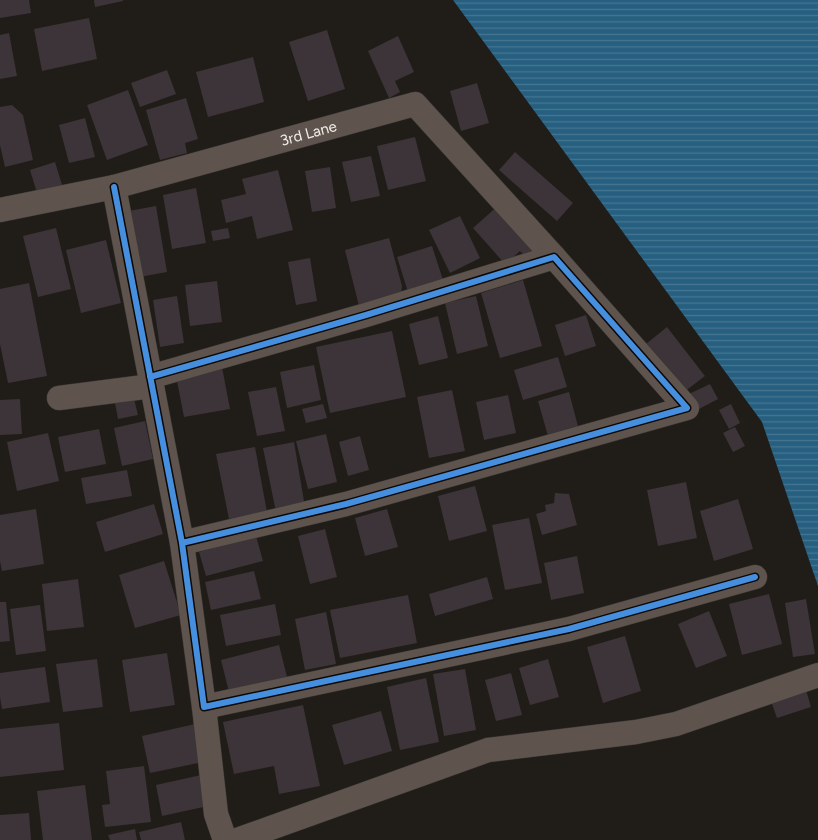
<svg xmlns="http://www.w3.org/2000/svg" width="818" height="840" viewBox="0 0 818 840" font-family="Figtree,sans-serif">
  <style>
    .water { fill: url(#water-rules) }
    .building { fill: #3c3439 }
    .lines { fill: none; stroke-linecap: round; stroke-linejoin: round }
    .minor-casing { stroke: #3c3a36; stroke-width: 25 }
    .minor { stroke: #5f534e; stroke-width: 24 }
    .cycleway-casing { stroke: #0b0805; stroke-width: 9 }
    .cycleway { stroke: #468fdf; stroke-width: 6 }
    .labels { text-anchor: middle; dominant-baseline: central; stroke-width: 5; stroke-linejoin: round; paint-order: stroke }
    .street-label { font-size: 15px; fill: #f1eee8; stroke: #0b0805 }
  </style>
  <defs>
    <pattern id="water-rules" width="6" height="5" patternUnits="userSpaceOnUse" patternTransform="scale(1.25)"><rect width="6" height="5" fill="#265f7f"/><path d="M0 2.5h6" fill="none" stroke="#467691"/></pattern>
  </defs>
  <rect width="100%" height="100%" fill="#201d18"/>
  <path class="water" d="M 453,0 L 818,0 L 818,586 L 762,422 Z"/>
  <path class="building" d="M 0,0 L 29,0 L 31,13 L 0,18 Z
    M 94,0 L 123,0 L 123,1 L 95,7 Z
    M 89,18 L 97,59 L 42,71 L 34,29 Z
    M 327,30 L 345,89 L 308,101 L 289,42 Z
    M 9,33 L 17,76 L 0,79 L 0,35 Z
    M 398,36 L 414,72 L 395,81 L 400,92 L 389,98 L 368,51 Z
    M 253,57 L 264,102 L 208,117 L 196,72 Z
    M 167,70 L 176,94 L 140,107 L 131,83 Z
    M 477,83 L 489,123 L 461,131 L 450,91 Z
    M 128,90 L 148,145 L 107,160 L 87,105 Z
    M 186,98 L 198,139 L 185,143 L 187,153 L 160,160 L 146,110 Z
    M 12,105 L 23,115 L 33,160 L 5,167 L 0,145 L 0,107 Z
    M 85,118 L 95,157 L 69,163 L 59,125 Z
    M 415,137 L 426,181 L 388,190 L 377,146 Z
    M 515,152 L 573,203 L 557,221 L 499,170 Z
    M 371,156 L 380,196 L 351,202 L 342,162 Z
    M 55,162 L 63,188 L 38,196 L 30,170 Z
    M 330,167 L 336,208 L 312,212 L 305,171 Z
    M 278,170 L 293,230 L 257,239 L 252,216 L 226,223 L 221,200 L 246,194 L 242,179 Z
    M 196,188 L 206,243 L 172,249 L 163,195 Z
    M 500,204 L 540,249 L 528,259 L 520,251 L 505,264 L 473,228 Z
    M 156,206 L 167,272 L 134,278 L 123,212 Z
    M 460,216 L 480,258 L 450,273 L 429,230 Z
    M 56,228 L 71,289 L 38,297 L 23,236 Z
    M 228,228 L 230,238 L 213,241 L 211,231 Z
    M 389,238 L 402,286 L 401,295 L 359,306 L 345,250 Z
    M 106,240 L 121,303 L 81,313 L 66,250 Z
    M 432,246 L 443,280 L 408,292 L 397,257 Z
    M 310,258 L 317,301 L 296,305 L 288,262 Z
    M 523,280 L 542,346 L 500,358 L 481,293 Z
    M 217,281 L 222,322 L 190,326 L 185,285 Z
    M 29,283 L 47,376 L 8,383 L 0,344 L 0,289 Z
    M 177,296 L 184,343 L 160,347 L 153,300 Z
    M 476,296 L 488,346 L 457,354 L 445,303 Z
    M 586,315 L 596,346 L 565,356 L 555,325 Z
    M 438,316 L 448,358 L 419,365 L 409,324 Z
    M 667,327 L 705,376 L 684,392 L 646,344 Z
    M 392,331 L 406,397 L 330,413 L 316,347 Z
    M 558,357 L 567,387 L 523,400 L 514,370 Z
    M 314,365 L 321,400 L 287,408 L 280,372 Z
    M 222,367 L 230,409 L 184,417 L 176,376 Z
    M 710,384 L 718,399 L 697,410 L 689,394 Z
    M 276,387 L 285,431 L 257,436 L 248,392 Z
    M 452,390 L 465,451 L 429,458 L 417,397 Z
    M 569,392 L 580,434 L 550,443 L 538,401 Z
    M 508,395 L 516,433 L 484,440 L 476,402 Z
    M 20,399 L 22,434 L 0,435 L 0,400 Z
    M 134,399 L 138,415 L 118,419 L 115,403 Z
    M 323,404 L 327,418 L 306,423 L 302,409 Z
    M 731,404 L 740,423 L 729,429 L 719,410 Z
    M 145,421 L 153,459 L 122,466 L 114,428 Z
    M 735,427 L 745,446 L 733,452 L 723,433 Z
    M 99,429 L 106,464 L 65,472 L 58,437 Z
    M 48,433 L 59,481 L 17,491 L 7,442 Z
    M 326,434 L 337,482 L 308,489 L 296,441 Z
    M 360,436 L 369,470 L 348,476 L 339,442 Z
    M 294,442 L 305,507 L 276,512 L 263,448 Z
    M 255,447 L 267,512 L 229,519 L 216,454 Z
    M 127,470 L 132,496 L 86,504 L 81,478 Z
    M 686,482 L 697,538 L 658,546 L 647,490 Z
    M 475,486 L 487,531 L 449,541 L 438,496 Z
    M 555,493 L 569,494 L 577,525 L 542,535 L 536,514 L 546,511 L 545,505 L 554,503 Z
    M 738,499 L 753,549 L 714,561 L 700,511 Z
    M 154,504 L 163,534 L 105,552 L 96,522 Z
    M 36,509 L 44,564 L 2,571 L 0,561 L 0,515 Z
    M 387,509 L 398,547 L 365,556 L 355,518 Z
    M 529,518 L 542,583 L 505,590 L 492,525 Z
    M 325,529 L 337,577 L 310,584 L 298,536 Z
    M 256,536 L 263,561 L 206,576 L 199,552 Z
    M 577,556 L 584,593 L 551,600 L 544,563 Z
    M 164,561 L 181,615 L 135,628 L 119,575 Z
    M 254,571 L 261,599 L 211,610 L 205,582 Z
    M 487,577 L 493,599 L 435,616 L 429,594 Z
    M 78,579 L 84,627 L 47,631 L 42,584 Z
    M 769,594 L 782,644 L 742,655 L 729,604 Z
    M 408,595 L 417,643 L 340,658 L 330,610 Z
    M 806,599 L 815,654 L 793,657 L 785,603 Z
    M 0,602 L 6,602 L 10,641 L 0,642 Z
    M 275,604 L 281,635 L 226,646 L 220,615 Z
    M 40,605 L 46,651 L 16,655 L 10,609 Z
    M 709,611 L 727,656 L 696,668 L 678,624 Z
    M 326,612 L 336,664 L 305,670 L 295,619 Z
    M 625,636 L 641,691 L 603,703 L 587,647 Z
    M 279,645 L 287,677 L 229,692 L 221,660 Z
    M 167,653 L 175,705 L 130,712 L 122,660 Z
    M 97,659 L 103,707 L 63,712 L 56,664 Z
    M 548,659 L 559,697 L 530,705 L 519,668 Z
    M 45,667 L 50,702 L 2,709 L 0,697 L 0,673 Z
    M 465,669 L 476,730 L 444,736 L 433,674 Z
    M 511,673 L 522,715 L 496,721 L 485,680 Z
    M 426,678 L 439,742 L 400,750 L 387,687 Z
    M 806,690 L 811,707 L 777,718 L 771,701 Z
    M 303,705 L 320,786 L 279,794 L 274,766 L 234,774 L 223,722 Z
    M 381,711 L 392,751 L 344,765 L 332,725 Z
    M 59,723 L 64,770 L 0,777 L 0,729 Z
    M 195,724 L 203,762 L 150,773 L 142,736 Z
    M 144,766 L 151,822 L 105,827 L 102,805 L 110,804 L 106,771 Z
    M 201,775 L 208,806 L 162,816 L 156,785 Z
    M 85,785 L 92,840 L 43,840 L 37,791 Z
    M 29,813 L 31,840 L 0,840 L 0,815 Z
    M 181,822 L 185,840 L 141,840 L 139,832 Z
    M 135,829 L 137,840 L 110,840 L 108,835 Z"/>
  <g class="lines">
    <g class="minor-casing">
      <g id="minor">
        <path d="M 114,187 L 182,543 L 204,707 L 569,629 L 755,577"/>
        <path id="s1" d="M 0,210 L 114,187 L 415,104 L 554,257"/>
        <path d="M 150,377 L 366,315 L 554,257 L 687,408 L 346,504 L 182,543"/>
        <path d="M 59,398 L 152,386"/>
        <path d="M 204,707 L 216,814 L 225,840"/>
        <path d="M 237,840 L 488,750 L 636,732 L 676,724 L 818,675"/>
      </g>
    </g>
    <use href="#minor" class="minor"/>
    <g class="cycleway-casing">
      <path id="cycleway" d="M 114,187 L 182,543 L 204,707 L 569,629 L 755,577
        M 150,377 L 366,315 L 554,257 L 687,408 L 346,504 L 182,543"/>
    </g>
    <use href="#cycleway" class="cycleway"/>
  </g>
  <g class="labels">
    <g class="street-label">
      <text stroke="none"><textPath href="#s1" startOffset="318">3rd Lane</textPath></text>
    </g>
  </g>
</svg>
